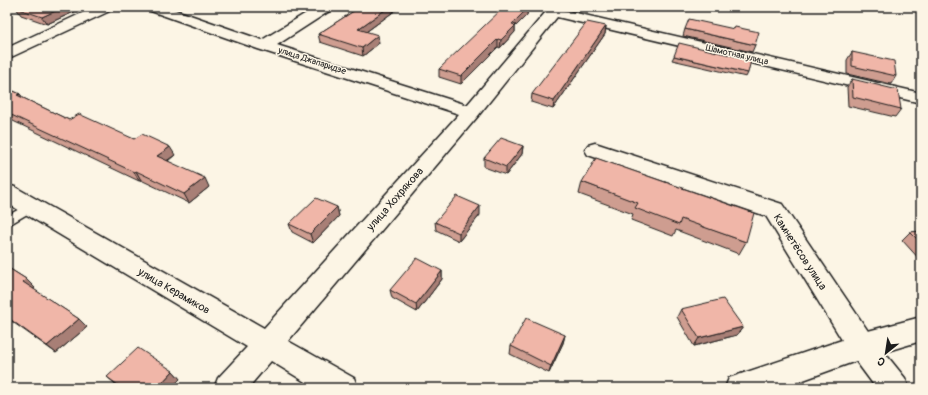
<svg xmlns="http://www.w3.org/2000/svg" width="928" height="395" viewBox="0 0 928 395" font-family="Pangolin,sans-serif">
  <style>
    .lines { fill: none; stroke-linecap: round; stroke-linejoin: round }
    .lane-casing { stroke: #1c1c1c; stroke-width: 3 }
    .street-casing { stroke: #1c1c1c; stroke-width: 3 }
    .lane { fill: #fcf5e5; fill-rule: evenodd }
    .street { fill: #fcf5e5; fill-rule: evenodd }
    .wall { fill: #ce9d90; stroke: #1c1c1c }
    .shaded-wall { fill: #a87f76; stroke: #1c1c1c }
    .building { fill: #f0b6a8; stroke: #1c1c1c }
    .labels { text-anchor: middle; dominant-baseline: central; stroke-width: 3; stroke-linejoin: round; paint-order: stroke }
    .far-street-label { font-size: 9px; fill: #1c1c1c; stroke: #fcf5e5 }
    .street-label { font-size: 11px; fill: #1c1c1c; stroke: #fcf5e5 }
  </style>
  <rect width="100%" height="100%" fill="#fcf5e5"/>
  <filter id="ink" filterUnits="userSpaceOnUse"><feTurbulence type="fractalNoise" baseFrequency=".025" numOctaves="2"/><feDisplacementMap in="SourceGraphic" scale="8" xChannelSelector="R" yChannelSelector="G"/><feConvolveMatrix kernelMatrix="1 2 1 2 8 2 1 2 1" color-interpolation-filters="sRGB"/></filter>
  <g filter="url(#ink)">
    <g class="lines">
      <g class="lane-casing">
        <path id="lane" d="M 30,203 L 34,204 L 36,207 L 34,210 L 7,226 L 7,216 Z"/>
      </g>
      <g class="street-casing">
        <path id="street" d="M 95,7 L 114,7 L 112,10 L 7,59 L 7,48 Z
          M 146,7 L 167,7 L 262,40 L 316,7 L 333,7 L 331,10 L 277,45 L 467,105 L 550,7 L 565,7 L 563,10 L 921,93 L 921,103 L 557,17 L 478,116 L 288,341 L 354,378 L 358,388 L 315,388 L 271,361 L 248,388 L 214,388 L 218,378 L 247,347 L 7,203 L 7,185 L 15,187 L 264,328 L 459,114 L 258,49 L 148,10 Z
          M 595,143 L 782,204 L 868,331 L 921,317 L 921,341 L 884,352 L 905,378 L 909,388 L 876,388 L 856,361 L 781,388 L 725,388 L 729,378 L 842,340 L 766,216 L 588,155 L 585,150 L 588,145 Z"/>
      </g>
      <use href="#lane" class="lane"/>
      <use href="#street" class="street"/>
    </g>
    <path class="wall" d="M 17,7 L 82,7 L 83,8 L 47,24 L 21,15 L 16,8 Z
      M 360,7 L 400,7 L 366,32 L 379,43 L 363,56 L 320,42 L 318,34 Z
      M 528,8 L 527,15 L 515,27 L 515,32 L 500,48 L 498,47 L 461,84 L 439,77 L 439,69 Z
      M 606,26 L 605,34 L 553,109 L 531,102 L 532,94 Z
      M 685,29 L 755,45 L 752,52 L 683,36 Z
      M 852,52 L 896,76 L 891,84 L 847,74 L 847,60 Z
      M 674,56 L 748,73 L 746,77 L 672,60 Z
      M 852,79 L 901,109 L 895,117 L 848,106 L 847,87 Z
      M 7,88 L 20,94 L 23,98 L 69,120 L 134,139 L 175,155 L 168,161 L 209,187 L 189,203 L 141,180 L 139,181 L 13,121 L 10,117 L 7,116 Z
      M 523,146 L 522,154 L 506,175 L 484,167 L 484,158 Z
      M 582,182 L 746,242 L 739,254 L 676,230 L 673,236 L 631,220 L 633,214 L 579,194 Z
      M 337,207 L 339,216 L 313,243 L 292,232 L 289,224 Z
      M 480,215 L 459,241 L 436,230 L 435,222 Z
      M 921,231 L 921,261 L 902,240 L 910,232 Z
      M 7,267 L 26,279 L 35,288 L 33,289 L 79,319 L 87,327 L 56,353 L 7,318 Z
      M 442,271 L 442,279 L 417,312 L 392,298 L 390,290 Z
      M 681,309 L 743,327 L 737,335 L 694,346 L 677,317 Z
      M 565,335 L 563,343 L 549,373 L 510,354 L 511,346 Z
      M 173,371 L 180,379 L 171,388 L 120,388 L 107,377 Z"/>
    <path class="shaded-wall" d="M 64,7 L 82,7 L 83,8 L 47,24 L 42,17 Z
      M 389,7 L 400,7 L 359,37 L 358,29 Z
      M 528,8 L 527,15 L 515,27 L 515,32 L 500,48 L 501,40 L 512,24 Z
      M 606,26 L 605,34 L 553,109 L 554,101 Z
      M 378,35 L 379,43 L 363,56 L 362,48 Z
      M 498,39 L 498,47 L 461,84 L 461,76 Z
      M 20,94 L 26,102 L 17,95 Z
      M 523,146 L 522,154 L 506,175 L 506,167 Z
      M 170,147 L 175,155 L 162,164 L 157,156 Z
      M 136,171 L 141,180 L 139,181 L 134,172 Z
      M 205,178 L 209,187 L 189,203 L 184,194 Z
      M 480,206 L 480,215 L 459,241 L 459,233 Z
      M 337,207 L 339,216 L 313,243 L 310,234 Z
      M 442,271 L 442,279 L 417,312 L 416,304 Z
      M 26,279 L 35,288 L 32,290 L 23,282 Z
      M 79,319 L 87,327 L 56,353 L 47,346 Z
      M 743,327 L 737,335 L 694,346 L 699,338 Z
      M 565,335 L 563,343 L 549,373 L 551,366 Z
      M 173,371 L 180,379 L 171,388 L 157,388 Z"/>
    <path class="building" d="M 17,7 L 64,7 L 42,17 L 16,8 Z
      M 360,7 L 389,7 L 358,29 L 378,35 L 362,48 L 318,34 Z
      M 504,7 L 526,7 L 528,8 L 512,24 L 516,25 L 501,40 L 498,39 L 461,76 L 439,69 Z
      M 689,19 L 734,29 L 735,27 L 759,32 L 755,45 L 685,29 Z
      M 587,22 L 606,26 L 554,101 L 532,94 Z
      M 679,43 L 751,60 L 748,73 L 674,56 Z
      M 852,52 L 894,61 L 896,76 L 852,66 Z
      M 852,79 L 898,90 L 901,109 L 853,97 Z
      M 7,88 L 20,94 L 17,95 L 69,120 L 79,114 L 134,139 L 142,134 L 170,147 L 157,156 L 205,178 L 184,194 L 136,171 L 134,172 L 7,113 L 9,111 L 7,110 Z
      M 501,138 L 523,146 L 506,167 L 484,158 Z
      M 596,158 L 754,213 L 746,242 L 681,219 L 679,225 L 635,208 L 638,203 L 582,182 Z
      M 457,196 L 480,206 L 459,233 L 435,222 Z
      M 316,198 L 337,207 L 310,234 L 289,224 Z
      M 921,231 L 921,243 L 910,232 Z
      M 417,258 L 442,271 L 416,304 L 390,290 Z
      M 7,267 L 26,279 L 23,282 L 79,319 L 47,346 L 7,317 Z
      M 723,299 L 743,327 L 699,338 L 681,309 Z
      M 526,318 L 565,335 L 551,366 L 511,346 Z
      M 138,348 L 173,371 L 157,388 L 122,388 L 107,377 Z"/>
  </g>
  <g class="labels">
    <g class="far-street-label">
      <text transform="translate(737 55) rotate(13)">Шамотная улица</text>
      <text transform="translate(312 61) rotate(18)">улица Джапаридзе</text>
    </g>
    <g class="street-label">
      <text transform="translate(395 199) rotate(-49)">улица Хохрякова</text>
      <text transform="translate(800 252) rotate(57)">Камнетёсов улица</text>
      <text transform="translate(174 291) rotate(30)">улица Керамиков</text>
    </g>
  </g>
  <rect width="928" height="395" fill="none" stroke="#fcf5e5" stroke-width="24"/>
  <rect x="12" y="12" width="904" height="371" fill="none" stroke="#1c1c1c" stroke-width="1.5" filter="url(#ink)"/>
  <g transform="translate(886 353) rotate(210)" stroke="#fcf5e5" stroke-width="3" paint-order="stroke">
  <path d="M0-3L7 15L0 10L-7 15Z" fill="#1c1c1c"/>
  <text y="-6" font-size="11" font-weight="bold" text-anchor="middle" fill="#1c1c1c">С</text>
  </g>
</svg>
